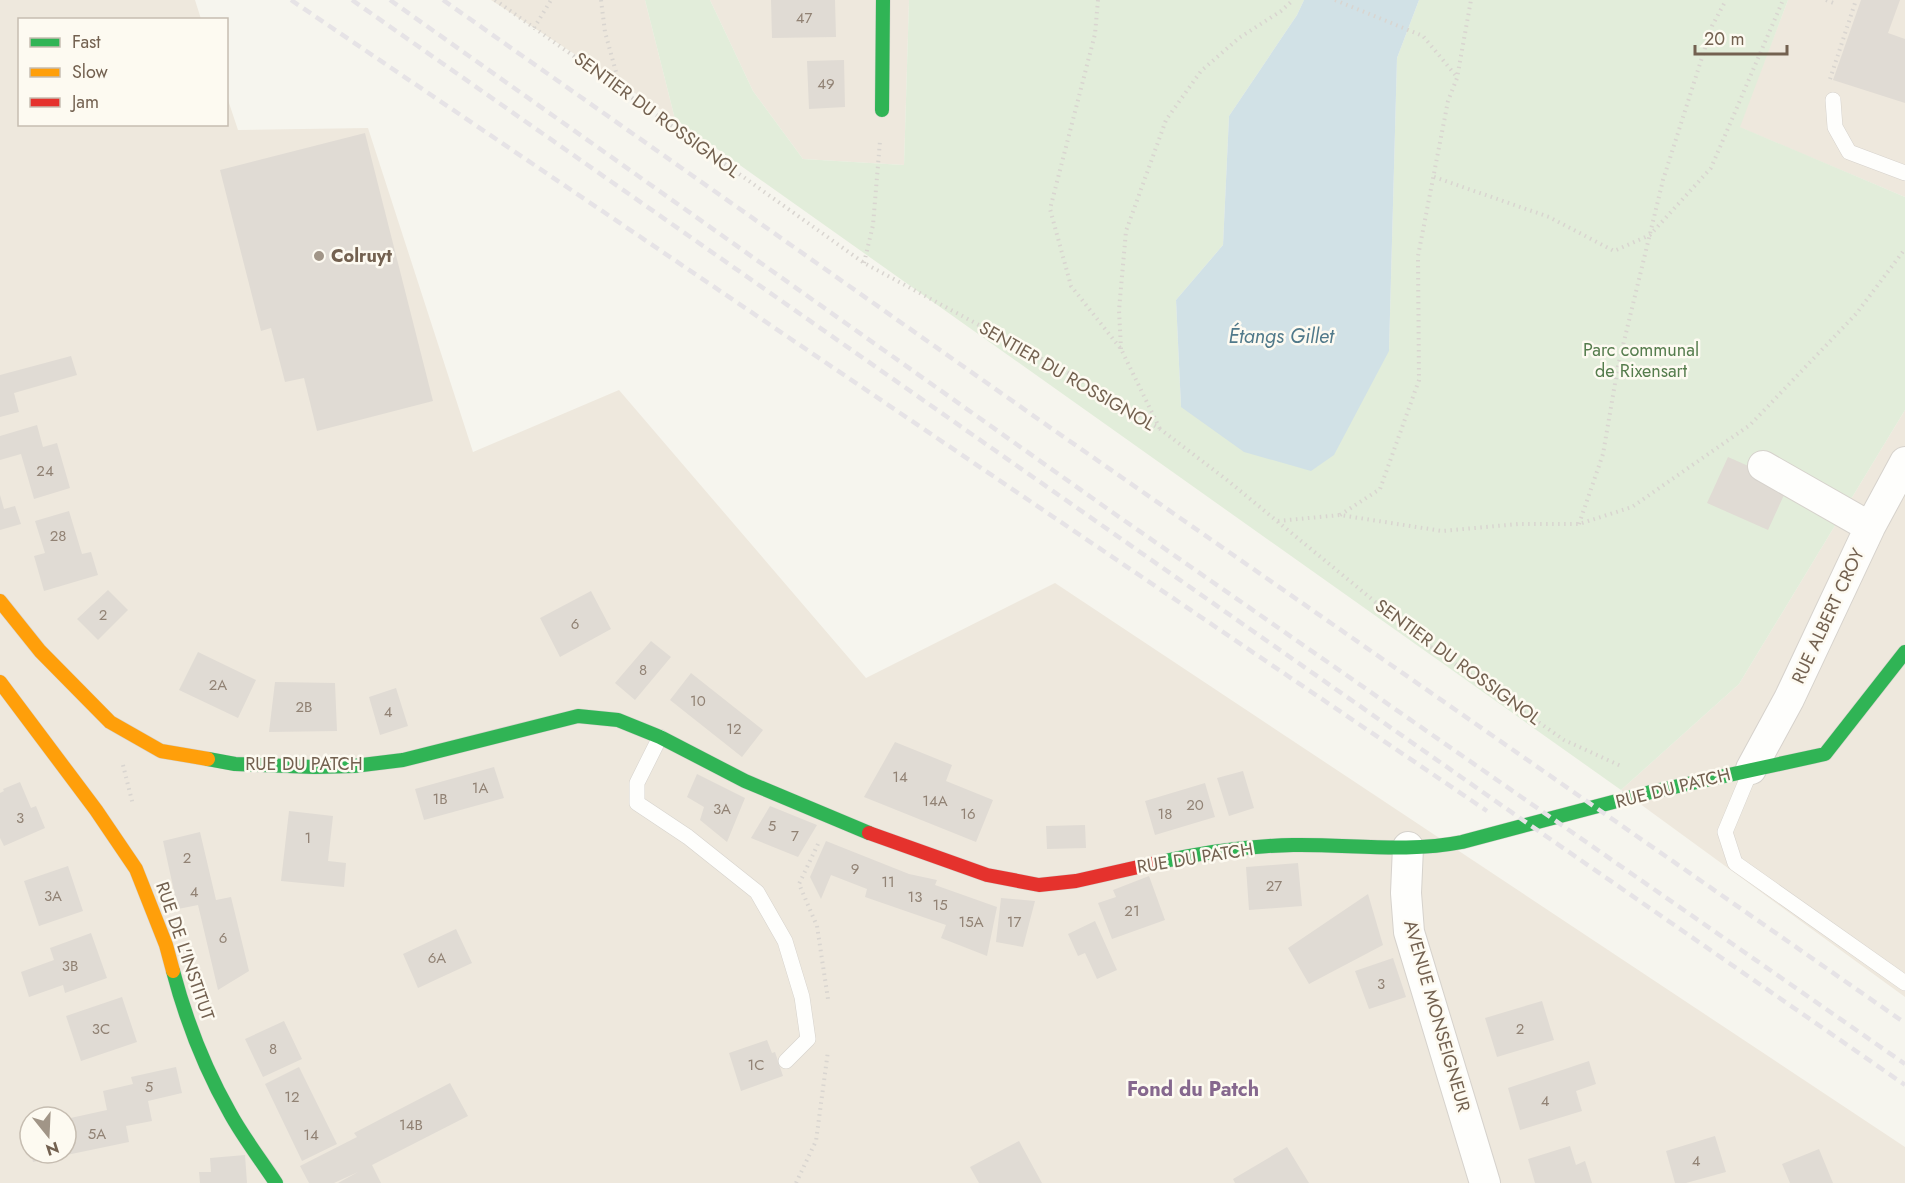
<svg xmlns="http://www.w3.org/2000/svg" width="1905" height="1183" viewBox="0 0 1905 1183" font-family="Jost,sans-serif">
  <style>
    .residential { fill: #eee8dd; fill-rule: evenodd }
    .green { fill: #e2edda }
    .water { fill: #d1e1e6 }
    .building { fill: #e0dbd4 }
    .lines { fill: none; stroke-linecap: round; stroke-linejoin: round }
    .lane-casing { stroke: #d6d2cc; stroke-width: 16 }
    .street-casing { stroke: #d6d2cc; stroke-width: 32 }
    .fast-casing { stroke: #d6d2cc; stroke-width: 15 }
    .slow-casing { stroke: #d6d2cc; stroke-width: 15 }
    .jam-casing { stroke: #d6d2cc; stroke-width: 15 }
    .path { stroke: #d9d5d0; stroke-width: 4; stroke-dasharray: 1.5 4.5; stroke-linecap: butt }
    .lane { stroke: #fefefc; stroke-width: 15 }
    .street { stroke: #fefefc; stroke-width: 30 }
    .fast { stroke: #30b455; stroke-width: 14 }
    .slow { stroke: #ff9f0a; stroke-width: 14 }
    .jam { stroke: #e5322d; stroke-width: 14 }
    .rail { stroke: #e6e3e6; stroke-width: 4.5; stroke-dasharray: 9 6; stroke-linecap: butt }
    .poi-dot { fill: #a19587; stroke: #fdfaf1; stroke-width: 2 }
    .labels { text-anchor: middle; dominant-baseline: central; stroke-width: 5; stroke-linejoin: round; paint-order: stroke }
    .number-label { font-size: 15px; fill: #918274 }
    .street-label { font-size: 18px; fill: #736150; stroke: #fdfaf1 }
    .poi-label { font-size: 18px; font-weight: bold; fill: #736150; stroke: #fdfaf1; text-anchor: start }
    .park-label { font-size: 18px; fill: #557c4d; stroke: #fdfaf1 }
    .water-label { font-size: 20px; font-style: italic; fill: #50798a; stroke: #fdfaf1 }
    .neighbourhood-label { font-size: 20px; font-weight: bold; fill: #86688e; stroke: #fdfaf1 }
  </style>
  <rect width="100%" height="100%" fill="#f6f5ee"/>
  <path class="residential" d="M 0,0 L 195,0 L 201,19 L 20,20 L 20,124 L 226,124 L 227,97 L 238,130 L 368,128 L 473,452 L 619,390 L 866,678 L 1055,583 L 1905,1147 L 1905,1183 L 0,1183 ZM 30,1117 L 66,1117 L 66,1153 L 30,1153 Z
    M 491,0 L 645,0 L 675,119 Z
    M 710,0 L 909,0 L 904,165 L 803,159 L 753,91 Z
    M 1788,0 L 1905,0 L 1905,197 L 1739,127 Z
    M 1905,410 L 1905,997 L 1621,790 L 1739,684 Z"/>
  <path class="green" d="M 645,0 L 710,0 L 753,91 L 803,159 L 904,165 L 909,0 L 1304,0 L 1297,15 L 1229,116 L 1223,245 L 1176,300 L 1181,407 L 1389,351 L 1397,58 L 1419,0 L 1788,0 L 1740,127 L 1905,197 L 1905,410 L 1739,684 L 1621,790 L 675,119 Z"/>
  <path class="water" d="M 1304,0 L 1419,0 L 1397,58 L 1389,351 L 1334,455 L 1311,471 L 1244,452 L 1181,407 L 1176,300 L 1223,245 L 1229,116 L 1297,15 Z"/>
  <path class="building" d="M 771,0 L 835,0 L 836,37 L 772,38 Z
    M 1861,0 L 1900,0 L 1888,33 L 1905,39 L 1905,103 L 1833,80 Z
    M 844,60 L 845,107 L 809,109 L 807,61 Z
    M 365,133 L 433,401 L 317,431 L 304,378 L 285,382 L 271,328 L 261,331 L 220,170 Z
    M 71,356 L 77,375 L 14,393 L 19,412 L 0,417 L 0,375 Z
    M 37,425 L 43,447 L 57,443 L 70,488 L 34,499 L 21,454 L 0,460 L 0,436 Z
    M 1728,457 L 1789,484 L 1768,530 L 1707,503 Z
    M 0,495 L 4,509 L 15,506 L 21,524 L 0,530 Z
    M 69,511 L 82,554 L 91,552 L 98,575 L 44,591 L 34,556 L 45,553 L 35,521 Z
    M 108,590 L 128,610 L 98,640 L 77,619 Z
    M 591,591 L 611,629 L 560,657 L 540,618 Z
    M 651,641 L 671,657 L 635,700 L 615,683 Z
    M 198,652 L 256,680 L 238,718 L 179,690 Z
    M 691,673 L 763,730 L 742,757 L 670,700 Z
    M 275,682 L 335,683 L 337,731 L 269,732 Z
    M 396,688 L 408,726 L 380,735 L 369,697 Z
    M 895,742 L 952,765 L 946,781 L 993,800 L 976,842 L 864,797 Z
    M 494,767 L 504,798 L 424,820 L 415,789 Z
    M 1243,771 L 1254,808 L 1229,816 L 1217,778 Z
    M 697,774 L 745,798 L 727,842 L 700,820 L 704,807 L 687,797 Z
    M 20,782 L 31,808 L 36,806 L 45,828 L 4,846 L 0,838 L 0,793 L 4,791 L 3,789 Z
    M 1205,783 L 1215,817 L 1155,835 L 1145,801 Z
    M 770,806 L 817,825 L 798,857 L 751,838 Z
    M 289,811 L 333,816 L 328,861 L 346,863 L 344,887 L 281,881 Z
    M 1085,825 L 1086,848 L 1047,849 L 1046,826 Z
    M 200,832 L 216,900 L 231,897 L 249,971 L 218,990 L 198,905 L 178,909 L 163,841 Z
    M 826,841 L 909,874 L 937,880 L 935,885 L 997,907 L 987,956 L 941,938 L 946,925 L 865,897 L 867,889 L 831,875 L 821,899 L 810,877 Z
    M 1298,863 L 1302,906 L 1249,910 L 1246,867 Z
    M 68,866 L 83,911 L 39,926 L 24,881 Z
    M 1149,876 L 1165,920 L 1112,939 L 1098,903 L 1116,897 L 1113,890 Z
    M 1368,894 L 1383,945 L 1309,984 L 1288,948 Z
    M 1001,898 L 1035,901 L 1023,947 L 996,942 Z
    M 1095,921 L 1117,970 L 1097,979 L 1085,953 L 1078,956 L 1068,934 Z
    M 456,929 L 472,963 L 418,988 L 403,954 Z
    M 91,933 L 107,978 L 65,993 L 63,985 L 29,997 L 21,972 L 54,960 L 50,948 Z
    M 1393,958 L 1406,997 L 1369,1009 L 1355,971 Z
    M 122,997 L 137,1042 L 81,1061 L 66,1016 Z
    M 1542,1001 L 1554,1040 L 1497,1057 L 1485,1018 Z
    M 284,1021 L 302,1059 L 263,1077 L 245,1039 Z
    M 767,1040 L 772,1053 L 775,1052 L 783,1076 L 741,1091 L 729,1053 Z
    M 1589,1061 L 1596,1084 L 1576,1091 L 1582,1111 L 1520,1130 L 1508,1088 Z
    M 176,1067 L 182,1093 L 148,1101 L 152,1121 L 126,1126 L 129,1142 L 33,1162 L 31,1153 L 66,1153 L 66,1119 L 107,1110 L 103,1091 L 133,1084 L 131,1077 Z
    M 299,1067 L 337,1144 L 302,1161 L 265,1084 Z
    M 450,1083 L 468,1116 L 372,1165 L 381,1183 L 338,1183 L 358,1172 L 334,1183 L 309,1183 L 300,1166 L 357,1137 L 354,1133 Z
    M 30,1127 L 30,1147 L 29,1147 L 25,1128 Z
    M 1715,1136 L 1726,1172 L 1686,1183 L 1675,1183 L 1666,1151 Z
    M 1019,1141 L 1042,1183 L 979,1183 L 970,1167 Z
    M 1570,1146 L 1576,1165 L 1585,1161 L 1592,1183 L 1535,1183 L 1528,1159 Z
    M 1287,1147 L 1309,1183 L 1235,1183 L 1233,1179 Z
    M 1819,1149 L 1833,1183 L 1790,1183 L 1782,1164 Z
    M 245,1155 L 247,1183 L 200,1183 L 199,1172 L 211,1172 L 210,1158 Z"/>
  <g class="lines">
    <g class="lane-casing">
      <path id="lane" d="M 1833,100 L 1835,127 L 1849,152 L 1905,173
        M 660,737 L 637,783 L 637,803 L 688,837 L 757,892 L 785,941 L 802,997 L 808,1039 L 786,1061
        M 1750,772 L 1725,832 L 1735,863 L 1905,983"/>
    </g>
    <g class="street-casing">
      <path id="street" d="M 1763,466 L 1870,527
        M 1751,769 L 1789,699 L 1870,527 L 1905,462
        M 1408,847 L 1406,893 L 1409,932 L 1485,1183"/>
    </g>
    <g class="fast-casing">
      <path id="fast" d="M 882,110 L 883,0
        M 208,759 L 235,764 L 314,767 L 354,766 L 403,760 L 578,716 L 618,720 L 660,737 L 745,781 L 869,833
        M 1156,863 C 1199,853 1249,846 1293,845 C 1349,844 1407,853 1462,842 L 1651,792 L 1825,754 L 1905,652
        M 173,971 C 186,1020 205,1069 230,1113 C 243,1137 261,1160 276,1183"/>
    </g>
    <g class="slow-casing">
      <path id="slow" d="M 0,601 L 40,651 L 110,722 L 161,751 L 208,759
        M 0,682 L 96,810 L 136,869 L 166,945 L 173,971"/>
    </g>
    <g class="jam-casing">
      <path id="jam" d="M 869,833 L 987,875 L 1039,885 L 1076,881 L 1156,863"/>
    </g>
    <path class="path" d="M 495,0 L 864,263 L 1081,380 L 1160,429 L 1227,480 L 1424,642 L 1564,740 L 1621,766
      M 601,0 L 605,32 L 621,90
      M 1098,0 L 1095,34 L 1050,209 L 1071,286 L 1121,349 L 1160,429
      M 1335,0 L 1423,36 L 1457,77
      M 1826,0 L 1836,4
      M 534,28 L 551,0
      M 1830,79 L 1856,0
      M 1434,177 L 1549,217 L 1614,251 L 1650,235 L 1711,168 L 1783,0
      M 864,263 L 873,225 L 880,141
      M 1121,349 L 1119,310 L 1126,231 L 1166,120 L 1201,71 L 1239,38 L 1281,11 L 1293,0
      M 1340,515 L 1380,489 L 1419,380 L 1418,256 L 1448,101 L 1457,78 L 1471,0
      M 1278,521 L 1340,515 L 1442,531 L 1518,524 L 1579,524 L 1632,507 L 1750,425 L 1856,314 L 1905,249
      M 1579,524 L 1603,454 L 1618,366 L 1663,180 L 1712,26 L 1726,0
      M 123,765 L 133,805
      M 818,844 L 799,884 L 817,926 L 828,999
      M 796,1183 L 816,1141 L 828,1051"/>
    <use href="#lane" class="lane"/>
    <use href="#street" class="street"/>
    <use href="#fast" class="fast"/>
    <use href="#slow" class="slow"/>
    <use href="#jam" class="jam"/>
    <path class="rail" d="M 291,0 L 1487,811
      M 352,0 L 1504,807 L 1905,1085
      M 390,0 L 1112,512 L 1905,1064
      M 443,0 L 1038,419 L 1905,1023"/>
  </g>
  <circle class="poi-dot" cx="319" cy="256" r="6"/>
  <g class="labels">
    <g class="number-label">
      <text x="804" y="18">47</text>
      <text x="826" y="84">49</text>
      <text x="45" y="471">24</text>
      <text x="58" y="536">28</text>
      <text x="103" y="615">2</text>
      <text x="575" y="624">6</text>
      <text x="643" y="670">8</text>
      <text x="218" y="685">2A</text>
      <text x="698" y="701">10</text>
      <text x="304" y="707">2B</text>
      <text x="388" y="712">4</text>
      <text x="734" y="729">12</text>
      <text x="900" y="777">14</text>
      <text x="480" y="788">1A</text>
      <text x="440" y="799">1B</text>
      <text x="935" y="801">14A</text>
      <text x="1195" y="805">20</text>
      <text x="722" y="809">3A</text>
      <text x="968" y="814">16</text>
      <text x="1165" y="814">18</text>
      <text x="20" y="818">3</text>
      <text x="772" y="826">5</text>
      <text x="795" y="836">7</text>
      <text x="308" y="838">1</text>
      <text x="187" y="858">2</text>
      <text x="855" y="869">9</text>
      <text x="888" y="882">11</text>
      <text x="1274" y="886">27</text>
      <text x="194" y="892">4</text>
      <text x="53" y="896">3A</text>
      <text x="915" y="897">13</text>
      <text x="940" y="905">15</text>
      <text x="1132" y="911">21</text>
      <text x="971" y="922">15A</text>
      <text x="1014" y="922">17</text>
      <text x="223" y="938">6</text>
      <text x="437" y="958">6A</text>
      <text x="70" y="966">3B</text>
      <text x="1381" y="984">3</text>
      <text x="101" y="1029">3C</text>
      <text x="1520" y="1029">2</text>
      <text x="273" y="1049">8</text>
      <text x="756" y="1065">1C</text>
      <text x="149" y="1087">5</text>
      <text x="292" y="1097">12</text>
      <text x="1545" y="1101">4</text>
      <text x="411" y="1125">14B</text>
      <text x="97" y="1134">5A</text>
      <text x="311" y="1135">14</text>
      <text x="1696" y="1161">4</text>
    </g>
    <g class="street-label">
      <text transform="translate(657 115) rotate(36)">SENTIER DU ROSSIGNOL</text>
      <text transform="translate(1067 376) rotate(30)">SENTIER DU ROSSIGNOL</text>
      <text transform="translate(1828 616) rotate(-65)">RUE ALBERT CROY</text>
      <text transform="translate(1458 662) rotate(36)">SENTIER DU ROSSIGNOL</text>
      <text x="304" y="764">RUE DU PATCH</text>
      <text transform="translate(1673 788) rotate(-14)">RUE DU PATCH</text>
      <text transform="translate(1195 858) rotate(-9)">RUE DU PATCH</text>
      <text transform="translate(185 951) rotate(71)">RUE DE L'INSTITUT</text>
      <text transform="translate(1437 1016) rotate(74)">AVENUE MONSEIGNEUR</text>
    </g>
    <g class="poi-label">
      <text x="331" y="256">Colruyt</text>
    </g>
    <g class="park-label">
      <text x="1641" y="350">Parc communal<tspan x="1641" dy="21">de Rixensart</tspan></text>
    </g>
    <g class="water-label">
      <text x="1281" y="336">Étangs Gillet</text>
    </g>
    <g class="neighbourhood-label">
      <text x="1193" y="1089">Fond du Patch</text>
    </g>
  </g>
  <rect x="18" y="18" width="210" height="108" fill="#fdfaf1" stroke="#c6bdb1" stroke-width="1.5"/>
  <rect x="30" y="38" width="30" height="9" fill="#30b455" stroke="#c6bdb1" stroke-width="1.5"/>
  <text x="72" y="48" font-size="18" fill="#736150">Fast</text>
  <rect x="30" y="68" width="30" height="9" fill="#ff9f0a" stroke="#c6bdb1" stroke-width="1.5"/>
  <text x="72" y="78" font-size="18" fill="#736150">Slow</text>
  <rect x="30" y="98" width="30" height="9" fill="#e5322d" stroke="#c6bdb1" stroke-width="1.5"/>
  <text x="72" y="108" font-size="18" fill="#736150">Jam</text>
  <g transform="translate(48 1135) rotate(162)"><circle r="28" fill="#fdfaf1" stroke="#c6bdb1" stroke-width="1.5"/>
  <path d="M0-4.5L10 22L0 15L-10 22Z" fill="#a19587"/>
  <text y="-9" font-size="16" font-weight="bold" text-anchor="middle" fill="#736150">N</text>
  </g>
  <path d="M1695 45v9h92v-9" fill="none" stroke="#736150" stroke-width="3"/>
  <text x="1704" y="45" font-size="18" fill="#736150" stroke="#fdfaf1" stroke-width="4.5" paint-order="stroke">20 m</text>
</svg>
